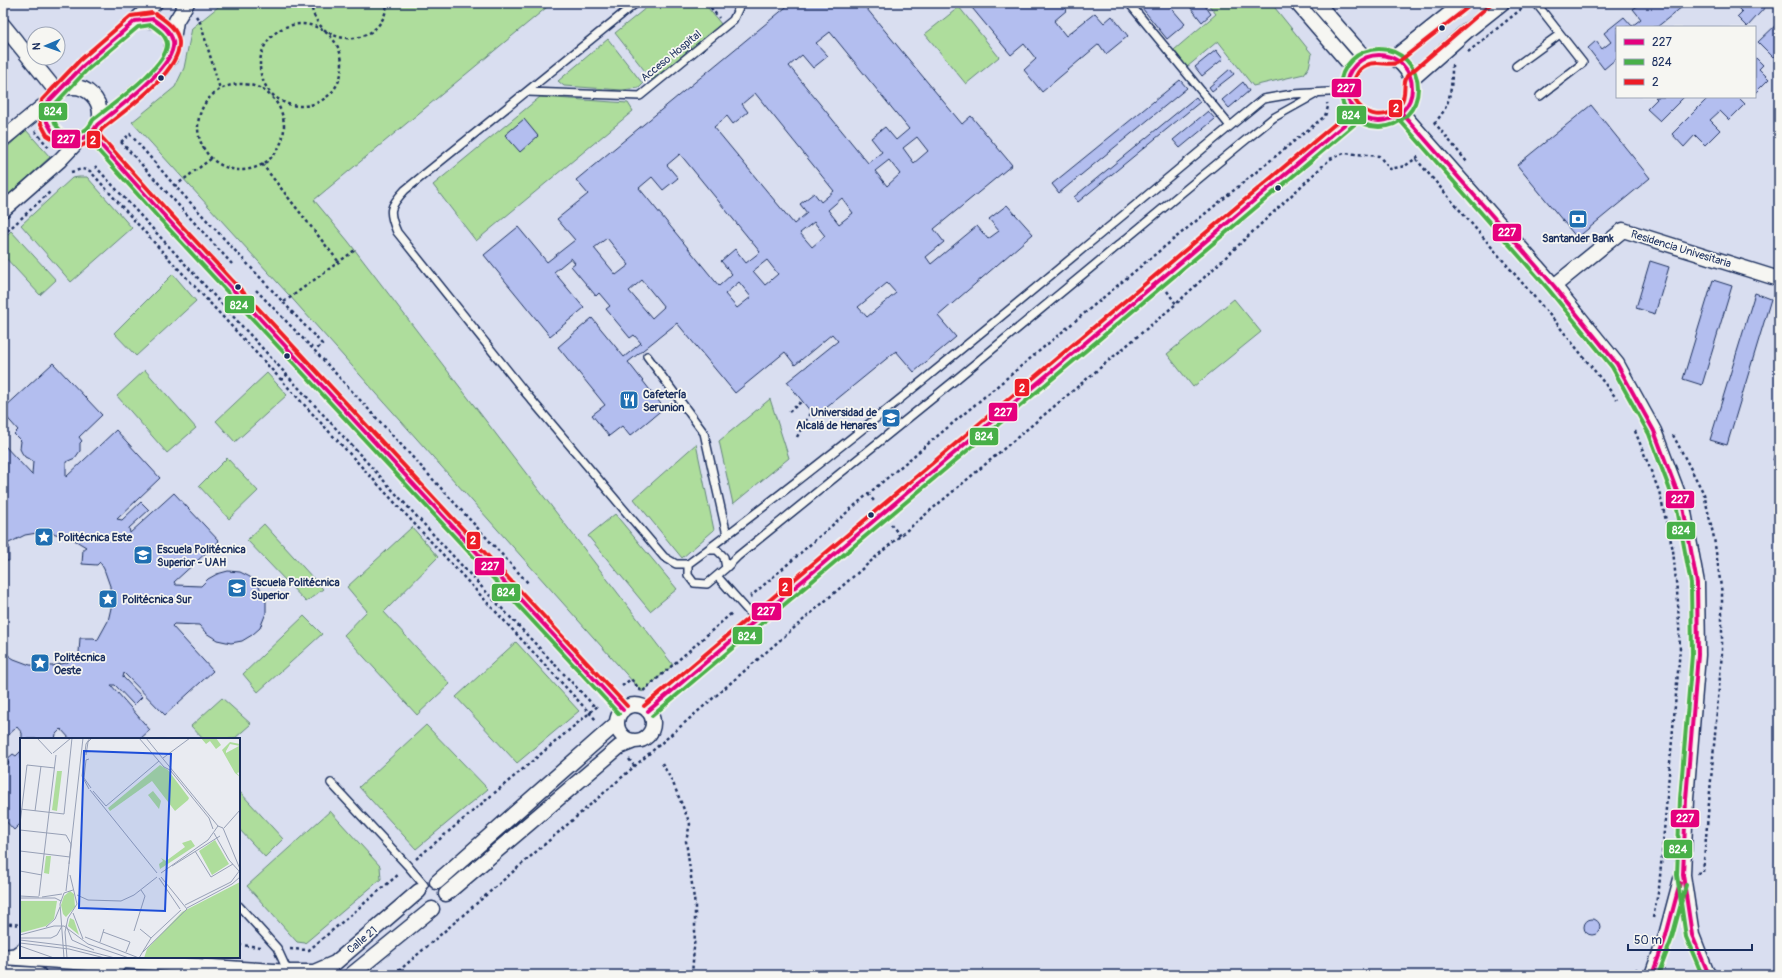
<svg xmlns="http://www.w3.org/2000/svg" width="1782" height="978" viewBox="0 0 1782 978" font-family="Pangolin,sans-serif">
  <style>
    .built { fill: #d9def0; fill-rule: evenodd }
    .green { fill: #aedd9c; stroke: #64867d }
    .building { fill: #b3beef; stroke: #1b2f5e; fill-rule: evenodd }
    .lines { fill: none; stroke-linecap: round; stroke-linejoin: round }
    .service-casing { stroke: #1b2f5e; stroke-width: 10 }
    .minor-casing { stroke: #1b2f5e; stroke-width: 17 }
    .path { stroke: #1b2f5e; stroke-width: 2.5; stroke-dasharray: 3 3; stroke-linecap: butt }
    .service { stroke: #f6f6f2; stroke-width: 7 }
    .minor { stroke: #f6f6f2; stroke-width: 14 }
    .bus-1-casing { stroke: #f6f6f2; stroke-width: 7 }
    .bus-2-casing { stroke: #f6f6f2; stroke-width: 7 }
    .bus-3-casing { stroke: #f6f6f2; stroke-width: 7 }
    .bus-1 { stroke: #e5007d; stroke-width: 4 }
    .bus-2 { stroke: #48b048; stroke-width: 4 }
    .bus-3 { stroke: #ee1c25; stroke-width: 4 }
    .bus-dot { fill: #1b2f5e; stroke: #f6f6f2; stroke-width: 1.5 }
    .labels { text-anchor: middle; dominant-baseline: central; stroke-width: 3.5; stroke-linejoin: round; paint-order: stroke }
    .street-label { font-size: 11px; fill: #1b2f5e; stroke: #f6f6f2 }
    .poi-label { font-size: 11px; font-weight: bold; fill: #1b2f5e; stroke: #f6f6f2; text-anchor: start }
    .inset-road { fill: none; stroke: #97a0b6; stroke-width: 1 }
    .view { fill: #1d4ed8; fill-opacity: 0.15; stroke: #1d4ed8; stroke-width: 2 }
    .inset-edge { fill: none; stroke: #1b2f5e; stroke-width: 2 }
    .line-badge { stroke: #f6f6f2; stroke-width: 1.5 }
    .badge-label { font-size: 11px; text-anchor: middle; font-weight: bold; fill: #fff }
  </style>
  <rect width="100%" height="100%" fill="#e9ebf1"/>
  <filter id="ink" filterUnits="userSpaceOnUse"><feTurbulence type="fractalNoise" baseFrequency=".025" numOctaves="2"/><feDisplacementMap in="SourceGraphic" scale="8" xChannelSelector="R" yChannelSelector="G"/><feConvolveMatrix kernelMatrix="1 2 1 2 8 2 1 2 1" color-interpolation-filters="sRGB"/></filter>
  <g filter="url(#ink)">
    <path class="built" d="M 3,3 L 1779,3 L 1779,975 L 3,975 ZM 1617,27 L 1755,27 L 1755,97 L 1617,97 ZM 34,34 L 58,34 L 58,58 L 34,58 ZM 21,739 L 239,739 L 239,957 L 21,957 Z"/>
    <path class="green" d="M 223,3 L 552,3 L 314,200 L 348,241 L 673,665 L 642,692 L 288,294 L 132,122 L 175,87 L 184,68 L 192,28 Z
      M 652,3 L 704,3 L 721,24 L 652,80 L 615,33 Z
      M 1207,3 L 1271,3 L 1312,54 L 1309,67 L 1304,74 L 1253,86 L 1218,41 L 1187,67 L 1174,50 L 1216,14 Z
      M 959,7 L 999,57 L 966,84 L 925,34 Z
      M 608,39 L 643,84 L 639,88 L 622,90 L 564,86 L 558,81 Z
      M 540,97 L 628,103 L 633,111 L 476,241 L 433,185 Z
      M 26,130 L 50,157 L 3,200 L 3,151 Z
      M 79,177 L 87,177 L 132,228 L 71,282 L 21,225 L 72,178 Z
      M 11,231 L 56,280 L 40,295 L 3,255 L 3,239 Z
      M 173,274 L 196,301 L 136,356 L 114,333 Z
      M 1234,299 L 1261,332 L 1193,387 L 1167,354 Z
      M 145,370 L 196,428 L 167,453 L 117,396 Z
      M 267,373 L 287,395 L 235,442 L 216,421 Z
      M 770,399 L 789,458 L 733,504 L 719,441 Z
      M 696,444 L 714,530 L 682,558 L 634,499 Z
      M 227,458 L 258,491 L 229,519 L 199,486 Z
      M 615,514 L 677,589 L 650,611 L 588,536 Z
      M 264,524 L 323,589 L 306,602 L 247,540 Z
      M 412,527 L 438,557 L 384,612 L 450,684 L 417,715 L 344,635 L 367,611 L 347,587 Z
      M 304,616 L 322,634 L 258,692 L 243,674 Z
      M 516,642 L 579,711 L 517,763 L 456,697 Z
      M 222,698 L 251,724 L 234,739 L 203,739 L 191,726 Z
      M 426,725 L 488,789 L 416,849 L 359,787 Z
      M 239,791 L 283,839 L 265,857 L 239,829 Z
      M 330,811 L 380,866 L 381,879 L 305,943 L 297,942 L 247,886 Z"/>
    <path class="building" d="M 791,3 L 862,3 L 962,124 L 971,116 L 1012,165 L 934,229 L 944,242 L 926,257 L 931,264 L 977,226 L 988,239 L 999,231 L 989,219 L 1007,205 L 1033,234 L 938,316 L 956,337 L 914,372 L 896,351 L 815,417 L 787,382 L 838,341 L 832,334 L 795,365 L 785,352 L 735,393 L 677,323 L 628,362 L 664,408 L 630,436 L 622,426 L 609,436 L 592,415 L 605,405 L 558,347 L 592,318 L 624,357 L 641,343 L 634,335 L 630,338 L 606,309 L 610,306 L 599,293 L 596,296 L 571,266 L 575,263 L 571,258 L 554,272 L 584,308 L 550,336 L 484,255 L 518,227 L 547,262 L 575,240 L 557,219 L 588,194 L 576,180 ZM 830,32 L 909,129 L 896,140 L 885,127 L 871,138 L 882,152 L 868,163 L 789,66 L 802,55 L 813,68 L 828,56 L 816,43 ZM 755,93 L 834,191 L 821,202 L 814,193 L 800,204 L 807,213 L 794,224 L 714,127 L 727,116 L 733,124 L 748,112 L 742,104 ZM 917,137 L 928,151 L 914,163 L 903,148 ZM 680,154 L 760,252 L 746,263 L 735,249 L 721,261 L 732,274 L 719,286 L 639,188 L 652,177 L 663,190 L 678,178 L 667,165 ZM 889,160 L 900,174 L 887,186 L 875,171 ZM 842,198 L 853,213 L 839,224 L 828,210 ZM 814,222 L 825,236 L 812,247 L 800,233 ZM 607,238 L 629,265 L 616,275 L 594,248 ZM 767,260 L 778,274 L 765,285 L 753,271 ZM 642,280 L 664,307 L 652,318 L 629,291 ZM 739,282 L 751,297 L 737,308 L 725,294 ZM 887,283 L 896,293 L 867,317 L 858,307 Z
      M 968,3 L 1061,3 L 1067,10 L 1054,21 L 1066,36 L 1095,13 L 1104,23 L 1112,16 L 1128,36 L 1106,54 L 1099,44 L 1042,92 L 1024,70 L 1036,59 L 1024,44 L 1011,55 Z
      M 1138,3 L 1167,3 L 1185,24 L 1167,39 Z
      M 1187,3 L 1203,3 L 1211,14 L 1202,22 Z
      M 1642,3 L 1657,3 L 1659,6 L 1663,3 L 1687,3 L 1657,27 L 1617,27 L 1617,58 L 1604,69 L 1588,48 L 1596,41 L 1602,49 L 1611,42 L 1604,33 L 1624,17 L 1632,26 L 1641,19 L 1633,9 Z
      M 1733,3 L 1769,3 L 1747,27 L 1737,17 L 1742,12 Z
      M 1779,22 L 1779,51 L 1773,57 L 1758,42 Z
      M 1216,50 L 1223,59 L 1202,76 L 1195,67 Z
      M 1755,57 L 1763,65 L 1759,69 L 1769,79 L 1755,93 Z
      M 1230,69 L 1234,74 L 1212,91 L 1209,87 Z
      M 1180,80 L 1187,88 L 1059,193 L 1052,184 Z
      M 1243,82 L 1249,91 L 1229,108 L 1222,100 Z
      M 1196,97 L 1200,102 L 1078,202 L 1074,197 Z
      M 1655,97 L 1684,97 L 1660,121 L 1647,109 L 1657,99 Z
      M 1709,97 L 1738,97 L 1745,104 L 1729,120 L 1720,111 L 1710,120 L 1720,130 L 1705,145 L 1695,135 L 1684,147 L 1672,134 Z
      M 1591,105 L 1650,178 L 1577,238 L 1517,165 Z
      M 1208,111 L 1215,119 L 1180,148 L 1173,140 Z
      M 524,119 L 538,136 L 520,152 L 505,135 Z
      M 1650,261 L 1669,267 L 1655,314 L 1636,308 Z
      M 1713,280 L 1732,286 L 1702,385 L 1683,379 Z
      M 1755,293 L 1771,299 L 1727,445 L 1710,440 Z
      M 53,363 L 102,415 L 79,437 L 82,441 L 80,443 L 80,451 L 75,458 L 66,462 L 66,477 L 116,430 L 160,478 L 117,519 L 122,520 L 141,502 L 149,510 L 129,528 L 130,533 L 174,493 L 219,541 L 174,582 L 176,585 L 201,586 L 208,579 L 217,574 L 228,571 L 240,572 L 250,577 L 258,584 L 266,601 L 266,613 L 260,628 L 252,635 L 242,641 L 231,643 L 217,640 L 206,633 L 199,625 L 174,624 L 172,626 L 213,671 L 165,715 L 124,673 L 123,677 L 142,697 L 134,705 L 115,685 L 111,685 L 150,730 L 140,739 L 70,739 L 61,729 L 56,734 L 55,739 L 22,739 L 22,733 L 17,727 L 3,740 L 3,652 L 14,659 L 30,665 L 52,666 L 66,663 L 82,655 L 79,653 L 80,638 L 94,638 L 97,641 L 108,621 L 111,608 L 110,586 L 104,569 L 100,562 L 97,565 L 82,564 L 83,549 L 86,547 L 71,538 L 52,533 L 43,532 L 25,535 L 7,544 L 9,546 L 9,561 L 3,561 L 3,444 L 32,475 L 33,461 L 25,457 L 22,453 L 20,449 L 21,441 L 14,434 L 18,430 L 3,413 L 3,409 Z
      M 1779,440 L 1779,461 L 1773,460 Z
      M 21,751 L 21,823 L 14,830 L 3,818 L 3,768 L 9,763 L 6,760 L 13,754 L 16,756 Z
      M1584 927a8 8 0 1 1 16 0a8 8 0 1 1-16 0Z"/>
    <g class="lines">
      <g class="service-casing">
        <path id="service" d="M 636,3 L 405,190 C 389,207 388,211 397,232 L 524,391 L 664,557 L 676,564 L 688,564
          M 1129,3 L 1230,126
          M 1536,3 L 1583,63 L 1540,96
          M 1516,66 L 1560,34
          M 528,92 L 640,96 L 733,20 L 741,3
          M 647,356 L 704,433 L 727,535
          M 707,550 C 898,406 1079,251 1263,99 L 1293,94 L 1346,91
          M 707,550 L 717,550 L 724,557 L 726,568 L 707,584 L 694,583 L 688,575 L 688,564 Z
          M 726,568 L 738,556 L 954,381 L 1242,143 L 1273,118 L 1316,94
          M 717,576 L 756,620
          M 331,783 L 408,866 L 424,885
          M 239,906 L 277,948 L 288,972
          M 7,953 L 14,952 L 21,947"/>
      </g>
      <g class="minor-casing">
        <path id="minor" d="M 1297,3 L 1353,68
          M 1317,3 L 1365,58
          M 135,21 C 157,19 163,21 173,42
          M 3,25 L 57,92
          M1346 88a33 33 0 1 1 66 0a33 33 0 1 1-66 0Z
          M 1394,58 L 1463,3
          M 1411,80 L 1468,30 L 1502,3
          M46 114a27 27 0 1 1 54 0a27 27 0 1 1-54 0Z
          M 63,88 L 83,66 L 155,3
          M 1401,112 L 1554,286 L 1617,364 L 1654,431 L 1683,507 L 1697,583 L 1698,655 L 1686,799 L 1683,875 L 1692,935 L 1706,971 L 1709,975
          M 97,125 L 159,73 L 170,58 L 176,21 L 187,3
          M 91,134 L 161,212 L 623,710
          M 3,139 L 48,102
          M 3,210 L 60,160 L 79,140
          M 1554,286 L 1623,230 L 1779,279
          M617 723a18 18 0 1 1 36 0a18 18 0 1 1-36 0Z
          M 648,711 L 1358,113
          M 437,882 L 617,723
          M 446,894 L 619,747 L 634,741
          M 3,957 L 118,965
          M 108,957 L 109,960 L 288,972 L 314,972 L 335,963 L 419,891
          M 3,973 L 39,975
          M 351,975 L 432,909
          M 1652,975 L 1665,939 L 1681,879"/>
      </g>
      <path class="path" d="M 311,3 C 316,51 384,49 387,3
        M 707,3 L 719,18
        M 196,16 L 200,22 L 220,89
        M260 65a41 41 0 1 1 82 0a41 41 0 1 1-82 0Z
        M 1468,52 L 1525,6
        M198 127a43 43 0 1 1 86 0a43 43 0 1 1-86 0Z
        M 1434,122 L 1467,162
        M 1434,123 C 1451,107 1452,87 1452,65 L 1454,64
        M 35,131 L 50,149
        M 121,142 L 232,264
        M 121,142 L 130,134 L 175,186 L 322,344 L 315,351
        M 1416,159 L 1554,320 L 1617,399
        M 262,164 L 338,261
        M 95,166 L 476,581 L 596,708
        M 71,172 L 82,169 L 90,171 L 160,249 L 597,721
        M 175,186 L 212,158
        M 3,235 L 50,192
        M 256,290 L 315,351 L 529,584
        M 1167,291 L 1176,304
        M 284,302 L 355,250
        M 281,380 L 288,374
        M 789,412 L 802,401
        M 1635,431 L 1659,491 L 1673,550 L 1678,602 L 1680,649 L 1659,888 L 1653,918
        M 1673,435 L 1704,494 L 1714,538 L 1722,594 L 1722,653 L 1703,872 L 1697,873
        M 797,437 L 810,413
        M 868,494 L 874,501
        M 891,524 L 900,536
        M 750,597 L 868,494 L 1147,261 L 1325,116 L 1328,107 L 1327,103
        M 622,686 L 631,679 L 642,692 L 733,612
        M 629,759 L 635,767
        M 662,763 L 673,783 L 690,824 L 686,841 L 695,906 L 695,933 L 692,975
        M 416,859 L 599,705
        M 3,923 L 21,925
        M 239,945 L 261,947
        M 290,949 L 309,950 L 399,874
        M 394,975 L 900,536 L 1176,304 L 1330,159 L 1344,153 L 1379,156 L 1390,169 L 1405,166 L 1419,156
        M 1631,975 L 1638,968"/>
      <use href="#service" class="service"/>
      <use href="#minor" class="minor"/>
      <g class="bus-1-casing">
        <path id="bus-1" d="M 153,19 C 161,25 170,30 173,41 C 178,66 115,110 97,125 L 91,134 L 79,140 L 69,140 L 60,137 L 52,131 L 47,122 L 46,112 L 48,102 L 83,66 L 135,21 Z
          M1346 88a33 33 0 1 1 66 0a33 33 0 1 1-66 0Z
          M 1401,112 L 1554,286 L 1617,364 L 1654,431 L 1683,507 L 1697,583 L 1698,655 L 1686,799 L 1683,875 L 1692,935 L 1709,975
          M 91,134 L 161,212 L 623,710
          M 648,711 L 1358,113
          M 1652,975 L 1665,939 L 1680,883"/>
      </g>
      <g class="bus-2-casing">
        <path id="bus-2" d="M 151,25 C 158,30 166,35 167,44 C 168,66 110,106 93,120 C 91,124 89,128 85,130 C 65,143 49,126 54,105 L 87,70 L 138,27 Z
          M1340 88a39 39 0 1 1 78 0a39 39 0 1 1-78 0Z
          M 1396,116 L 1549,290 L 1612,367 L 1649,434 L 1677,509 L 1691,584 L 1692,655 L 1680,799 L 1677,875 L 1686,937 L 1702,975
          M 87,138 L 157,216 L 619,714
          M 652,716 L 1362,118
          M 1658,975 L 1671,941 L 1686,885"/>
      </g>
      <g class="bus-3-casing">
        <path id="bus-3" d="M 1467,8 L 1397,63 C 1387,66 1377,60 1367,65 C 1362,67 1358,71 1356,76 C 1340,106 1383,130 1401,103 C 1407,94 1402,84 1407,76 L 1492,3
          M 152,13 L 131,16 L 79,61 L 42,100 L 40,112 L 41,124 L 47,135 L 58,142 L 68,146 L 81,146 L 95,139 L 102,129 C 124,111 181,72 179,42 C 178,29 166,21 156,14
          M 95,130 L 165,208 L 627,706
          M 644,706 L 1354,108"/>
      </g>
      <use href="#bus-1" class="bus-1"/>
      <use href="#bus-2" class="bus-2"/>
      <use href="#bus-3" class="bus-3"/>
    </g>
  </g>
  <defs>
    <g id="bank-square" transform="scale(1)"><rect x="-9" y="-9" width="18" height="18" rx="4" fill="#1f6fb2" stroke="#f6f6f2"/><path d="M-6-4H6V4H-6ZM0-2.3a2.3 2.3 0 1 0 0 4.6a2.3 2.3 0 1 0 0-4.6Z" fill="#fff"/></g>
    <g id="restaurant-square" transform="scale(1)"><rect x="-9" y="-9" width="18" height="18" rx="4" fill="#1f6fb2" stroke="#f6f6f2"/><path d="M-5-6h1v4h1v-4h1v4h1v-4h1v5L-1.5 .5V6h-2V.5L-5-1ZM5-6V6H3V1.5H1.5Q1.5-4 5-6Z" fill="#fff"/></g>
    <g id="university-square" transform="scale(1)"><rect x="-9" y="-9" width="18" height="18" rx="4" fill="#1f6fb2" stroke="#f6f6f2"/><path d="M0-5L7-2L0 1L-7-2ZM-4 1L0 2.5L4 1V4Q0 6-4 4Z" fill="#fff"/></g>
    <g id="sight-square" transform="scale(1)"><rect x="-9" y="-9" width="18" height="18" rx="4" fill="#1f6fb2" stroke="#f6f6f2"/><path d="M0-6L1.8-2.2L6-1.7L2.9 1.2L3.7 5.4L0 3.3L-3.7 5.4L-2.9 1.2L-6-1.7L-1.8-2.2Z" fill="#fff"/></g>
  </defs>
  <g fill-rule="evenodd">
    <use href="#bank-square" x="1578" y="219"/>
    <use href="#restaurant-square" x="629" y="400"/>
    <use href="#university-square" x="891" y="418"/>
    <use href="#sight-square" x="44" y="537"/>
    <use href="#university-square" x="143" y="555"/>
    <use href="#university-square" x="237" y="588"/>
    <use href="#sight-square" x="108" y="599"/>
    <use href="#sight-square" x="40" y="663"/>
  </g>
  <g class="bus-dot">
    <circle cx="1442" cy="28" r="3.5"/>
    <circle cx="161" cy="78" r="3.5"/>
    <circle cx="1278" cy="188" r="3.5"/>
    <circle cx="238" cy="287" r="3.5"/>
    <circle cx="287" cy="356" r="3.5"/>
    <circle cx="871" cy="515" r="3.5"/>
  </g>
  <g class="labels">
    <g class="street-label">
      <text transform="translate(671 56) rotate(-39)">Acceso Hospital</text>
      <text transform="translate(1681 249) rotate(17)">Residencia Univesitaria</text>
      <text transform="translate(362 940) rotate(-40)">Calle 21</text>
    </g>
    <g class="poi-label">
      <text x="1578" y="238" text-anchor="middle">Santander Bank</text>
      <text x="643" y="394">Cafetería<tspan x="643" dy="13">Serunion</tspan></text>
      <text x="877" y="412" text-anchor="end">Universidad de<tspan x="877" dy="13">Alcalá de Henares</tspan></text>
      <text x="58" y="537">Politécnica Este</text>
      <text x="157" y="549">Escuela Politécnica<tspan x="157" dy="13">Superior - UAH</tspan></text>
      <text x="251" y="582">Escuela Politécnica<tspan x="251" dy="13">Superior</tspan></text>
      <text x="122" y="599">Politécnica Sur</text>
      <text x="54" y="657">Politécnica<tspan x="54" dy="13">Oeste</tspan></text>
    </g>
  </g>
  <g transform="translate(20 738)">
    <rect width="220" height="220" fill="#e9ebf1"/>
    <path d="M 181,0 L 196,0 L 201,7 L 196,11 L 190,3 L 186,6 ZM 210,4 L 220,6 L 220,8 L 210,6 L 206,13 L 206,15 L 219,8 L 220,34 L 217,35 L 220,39 L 215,35 L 202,12 ZM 140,27 L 148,32 L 169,60 L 168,62 L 155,73 L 132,43 L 90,73 L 88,70 ZM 37,33 L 42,33 L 37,73 L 32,72 ZM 133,53 L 141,63 L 139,71 L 128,57 ZM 171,102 L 175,108 L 140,131 L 139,126 L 143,123 L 141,120 L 146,123 L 165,109 L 162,105 ZM 195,102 L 209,126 L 192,137 L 179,113 ZM 26,118 L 31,118 L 29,136 L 24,135 ZM 220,144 L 220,220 L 124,220 L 127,211 L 162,174 ZM 50,153 L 54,156 L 55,169 L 46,179 L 43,176 L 41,167 L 44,158 ZM 0,163 L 37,163 L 34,181 L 26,188 L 0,195 ZM 50,180 L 54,182 L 59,197 L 48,188 Z" fill="#aedd9c"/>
    <path class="inset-road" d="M 17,0 L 32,16M 119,0 L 144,29 L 150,32 L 189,80 L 193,91M 126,0 L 198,88M 33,15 L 51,0M 66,17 L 68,4 L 72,0M 143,20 L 170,0M 69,21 L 66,22 L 64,40 L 71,50M 69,51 L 62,38 L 66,6 L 70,0M 70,52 L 137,135M 73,53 L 86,68M 86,68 L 139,23M 0,71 L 44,76 L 52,0M 15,73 L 21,28M 0,86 L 7,27 L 35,30M 204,90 L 220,72M 0,92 L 46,97 L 51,106 L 49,126M 194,95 L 209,122 L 219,133M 0,113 L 50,119M 175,113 L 191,139 L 213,126M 152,128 L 200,98M 0,133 L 22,137M 141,135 L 188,102 L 198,88 L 203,90 L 220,131M 139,140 L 160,171M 46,153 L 63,0M 57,157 L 68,162 L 101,163 L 114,157 L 137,139M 0,158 L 19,159M 19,158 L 36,17M 22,159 L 42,156M 0,160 L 35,160 L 41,163M 165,167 L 211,144 L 220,132M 167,170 L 212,146 L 220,139M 53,175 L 63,201M 46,187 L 52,202 L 74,212M 26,189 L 35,181 L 40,169M 120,191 L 131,200M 114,193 L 125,158 L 121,152M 83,194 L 110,204 L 106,214M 0,197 L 34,188 L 44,188 L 68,206 L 109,220M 65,199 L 119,220 L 131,200 L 161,172M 0,200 L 31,200 L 37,197 L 42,188M 0,202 L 49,208 L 95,220M 80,204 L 84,191M 0,205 L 49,211 L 85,220M 0,208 L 34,220M 123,214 L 167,171 L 141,139M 44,220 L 40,166 L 44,155 L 53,152M 47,220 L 45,194 L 48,180 L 57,166 L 50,137"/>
    <path class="view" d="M 64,13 L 151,16 L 145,173 L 59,170 Z"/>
    <rect width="220" height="220" class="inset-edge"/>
  </g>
  <g class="line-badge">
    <rect x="1331" y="78" width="31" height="20" rx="4" fill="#e5007d"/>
    <rect x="1388" y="99" width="15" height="19" rx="4" fill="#ee1c25"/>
    <rect x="38" y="102" width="30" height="19" rx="4" fill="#48b048"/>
    <rect x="1336" y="105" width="31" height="20" rx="4" fill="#48b048"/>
    <rect x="51" y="129" width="30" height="20" rx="4" fill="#e5007d"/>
    <rect x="86" y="130" width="15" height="19" rx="4" fill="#ee1c25"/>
    <rect x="1492" y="223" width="30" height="19" rx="4" fill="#e5007d"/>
    <rect x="224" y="295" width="31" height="19" rx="4" fill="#48b048"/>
    <rect x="1014" y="378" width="16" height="19" rx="4" fill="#ee1c25"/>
    <rect x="988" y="402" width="30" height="20" rx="4" fill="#e5007d"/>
    <rect x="969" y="427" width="30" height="19" rx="4" fill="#48b048"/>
    <rect x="1665" y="490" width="30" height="19" rx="4" fill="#e5007d"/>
    <rect x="1666" y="521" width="30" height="19" rx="4" fill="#48b048"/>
    <rect x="466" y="531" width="15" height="19" rx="4" fill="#ee1c25"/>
    <rect x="474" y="557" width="31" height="19" rx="4" fill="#e5007d"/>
    <rect x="778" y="577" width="15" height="20" rx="4" fill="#ee1c25"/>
    <rect x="491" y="583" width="30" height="19" rx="4" fill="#48b048"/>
    <rect x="751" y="602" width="31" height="19" rx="4" fill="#e5007d"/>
    <rect x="732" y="626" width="31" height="19" rx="4" fill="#48b048"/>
    <rect x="1670" y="809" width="30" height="19" rx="4" fill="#e5007d"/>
    <rect x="1663" y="839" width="30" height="20" rx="4" fill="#48b048"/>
  </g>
  <g class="badge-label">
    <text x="1346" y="92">227</text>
    <text x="1396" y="112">2</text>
    <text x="53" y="115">824</text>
    <text x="1351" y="119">824</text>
    <text x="66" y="143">227</text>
    <text x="93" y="144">2</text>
    <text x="1507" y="236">227</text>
    <text x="239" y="309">824</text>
    <text x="1022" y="392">2</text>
    <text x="1003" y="416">227</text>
    <text x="984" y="440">824</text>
    <text x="1680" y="503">227</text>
    <text x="1681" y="534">824</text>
    <text x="473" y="544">2</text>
    <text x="490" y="570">227</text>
    <text x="785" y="591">2</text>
    <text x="506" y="596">824</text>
    <text x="766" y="615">227</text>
    <text x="747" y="640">824</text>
    <text x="1685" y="822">227</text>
    <text x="1678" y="853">824</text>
  </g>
  <rect width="1782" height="978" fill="none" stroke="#f6f6f2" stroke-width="16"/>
  <rect x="8" y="8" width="1766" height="962" fill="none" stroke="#1b2f5e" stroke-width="1.5" filter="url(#ink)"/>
  <rect x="1616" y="26" width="140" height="72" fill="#f6f6f2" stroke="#9ea6b7"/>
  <rect x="1624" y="39" width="20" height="6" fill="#e5007d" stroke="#9ea6b7"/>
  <text x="1652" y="46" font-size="12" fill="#1b2f5e">227</text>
  <rect x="1624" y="59" width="20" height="6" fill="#48b048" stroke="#9ea6b7"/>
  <text x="1652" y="66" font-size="12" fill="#1b2f5e">824</text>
  <rect x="1624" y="79" width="20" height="6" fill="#ee1c25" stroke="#9ea6b7"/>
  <text x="1652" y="86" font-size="12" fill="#1b2f5e">2</text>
  <g transform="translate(46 46) rotate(268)"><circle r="19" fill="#f6f6f2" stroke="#9ea6b7"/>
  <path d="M0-3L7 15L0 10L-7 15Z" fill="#1f6fb2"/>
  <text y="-6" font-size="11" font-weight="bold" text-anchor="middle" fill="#1b2f5e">N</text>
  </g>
  <path d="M1628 944v6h124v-6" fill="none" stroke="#1b2f5e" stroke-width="2"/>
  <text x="1634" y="944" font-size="12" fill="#1b2f5e" stroke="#f6f6f2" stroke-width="3" paint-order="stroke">50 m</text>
</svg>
